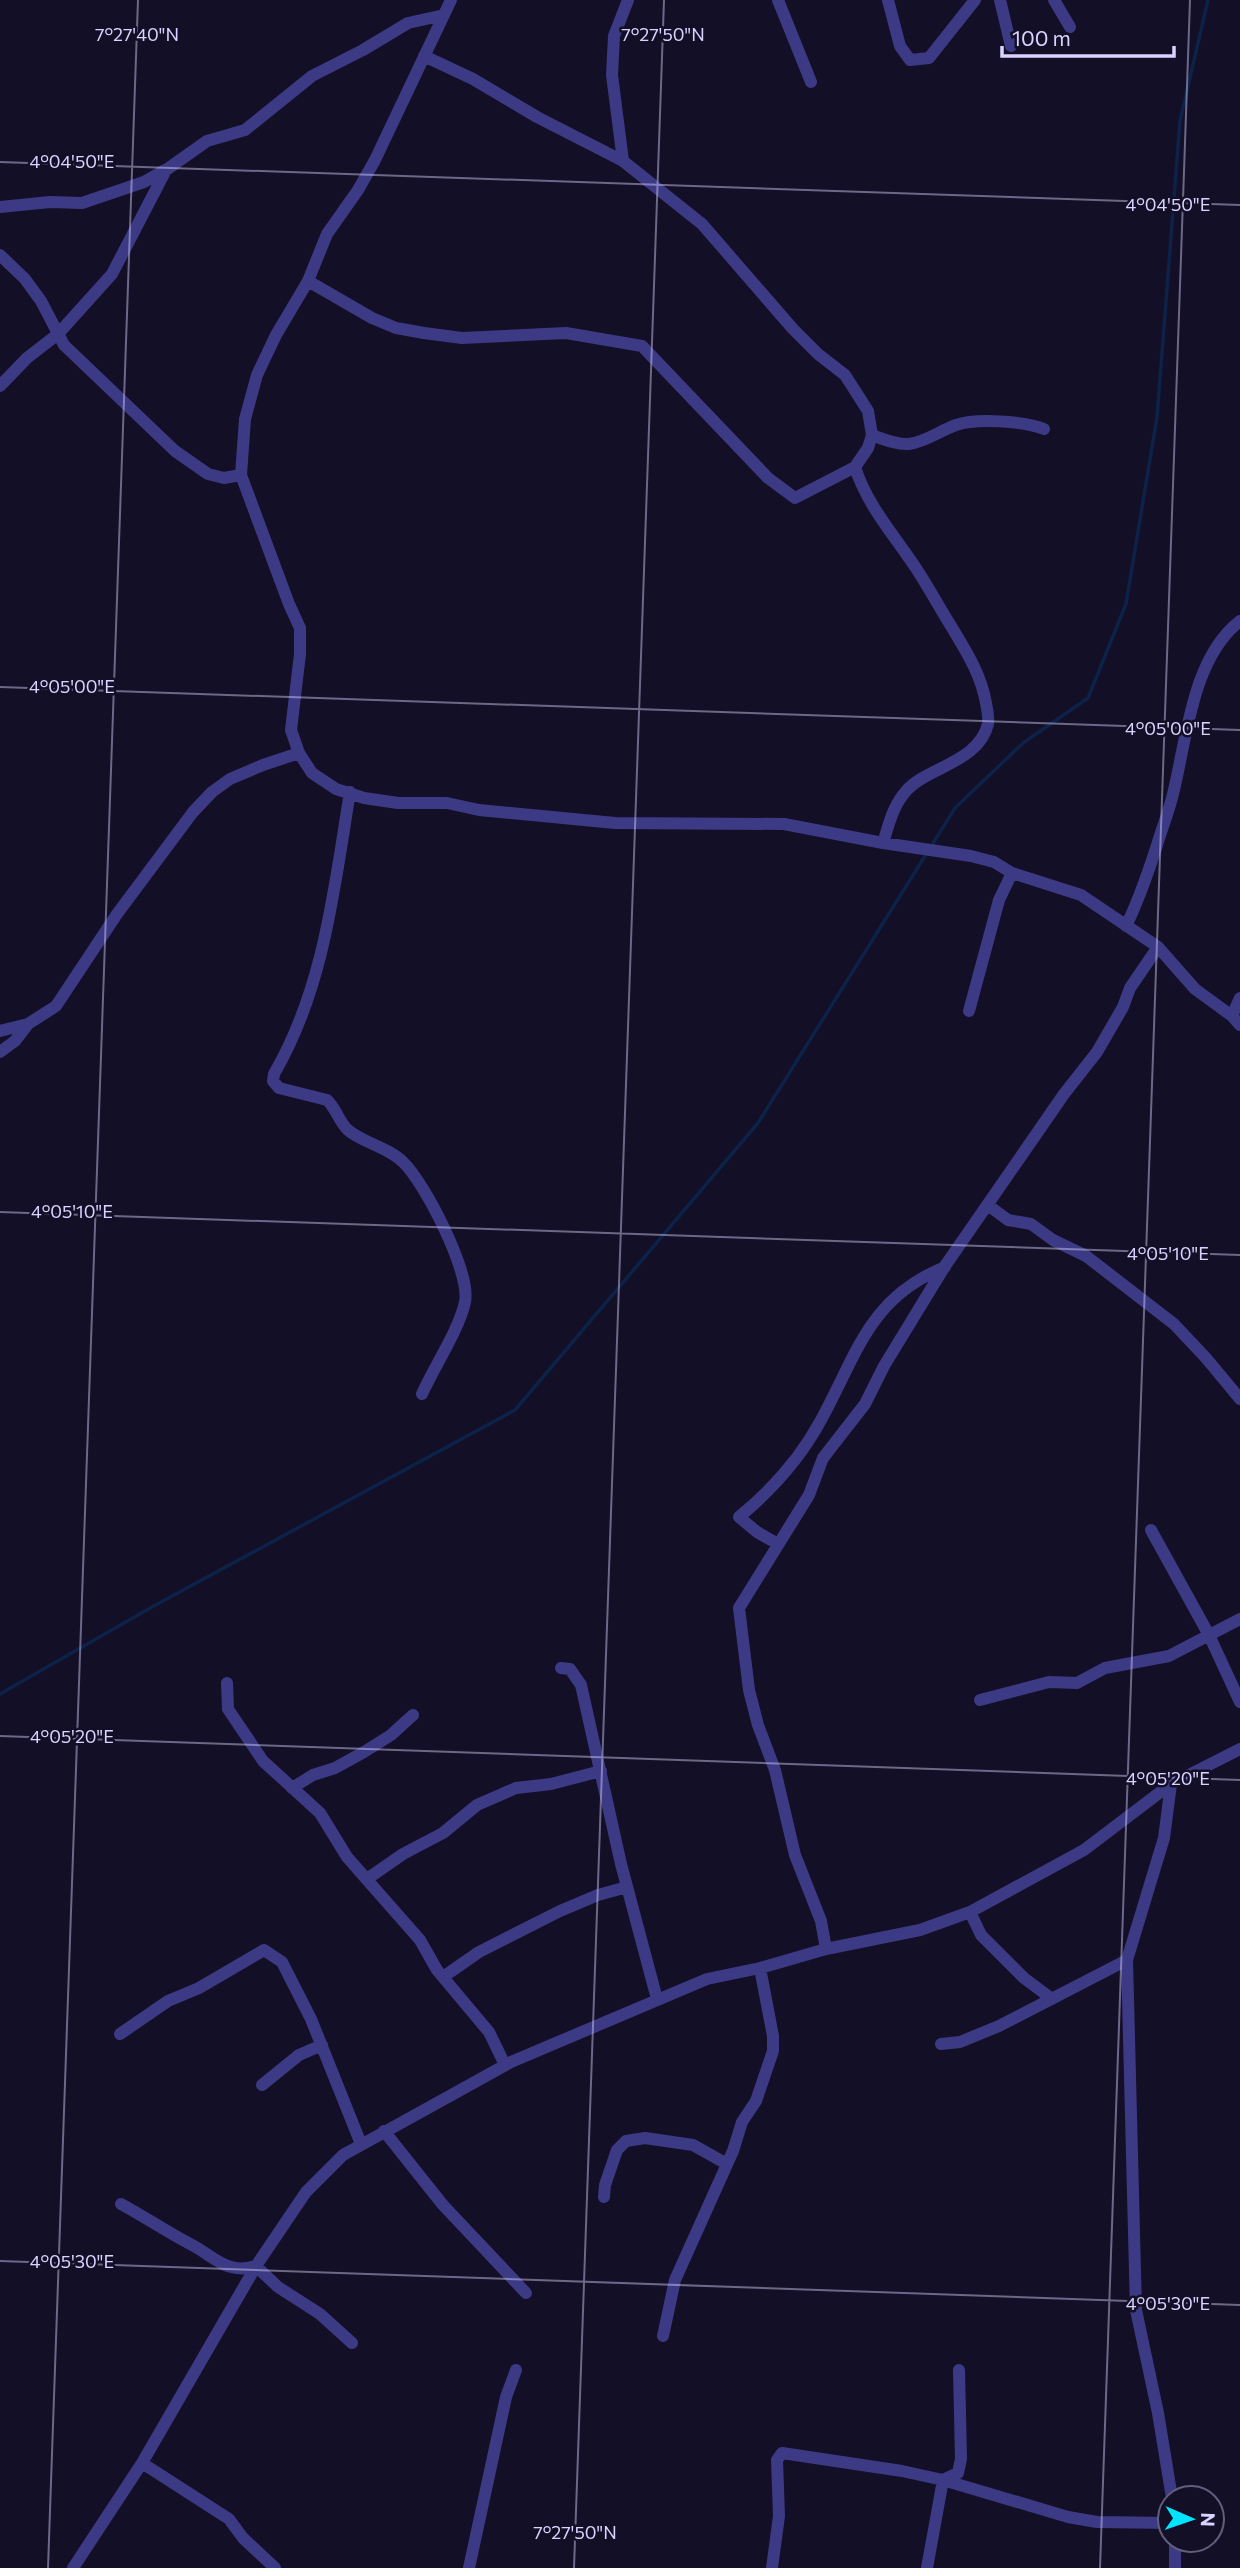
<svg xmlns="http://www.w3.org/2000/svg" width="1240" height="2568" viewBox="0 0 1240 2568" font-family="Commissioner,sans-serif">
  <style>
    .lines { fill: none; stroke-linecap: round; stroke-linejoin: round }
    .stream { stroke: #0c2248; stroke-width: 3.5 }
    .street { stroke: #3d3a85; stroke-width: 12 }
    .ticks { fill: none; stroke: #d9d4ff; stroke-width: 2; stroke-opacity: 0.45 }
    .ticks-label { font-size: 18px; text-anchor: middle; fill: #d9d4ff; stroke: #130f26; stroke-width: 5; stroke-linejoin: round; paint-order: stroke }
  </style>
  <rect width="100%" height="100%" fill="#130f26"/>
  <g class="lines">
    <path class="stream" d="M 0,1694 L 152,1607 L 515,1410 L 758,1123 L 955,808 L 1023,743 L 1088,698 L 1126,604 L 1157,417 L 1180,121 L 1208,0"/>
    <path class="street" d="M 451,0 L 375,160 L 358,190 L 327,234 L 308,281 L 276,335 L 257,375 L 245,419 L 241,475 L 289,604 L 300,628 L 300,654 L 291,730 L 299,753 L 312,773 L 336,789 L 364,798 L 398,803 L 447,803 L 479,810 L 615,823 L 784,824 L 883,843 L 971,856 L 994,862 L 1012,873 L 1081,895 L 1158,947 L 1195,989 L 1232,1016 L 1240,1025
      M 778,0 L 811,82
      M 888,0 L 900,46 L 910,60 L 929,58 L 975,0
      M 1000,0 L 1011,46
      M 1054,0 L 1070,27
      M 623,161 L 612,75 L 614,36 L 628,0
      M 0,207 L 50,202 L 82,203 L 144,182 L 165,170
      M 0,255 L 25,279 L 41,301 L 64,345 L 175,451 L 208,474 L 224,478 L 241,475
      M 308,281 L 372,318 L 396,328 L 424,333 L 462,338 L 566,333 L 642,346 L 768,478 L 795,498 L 855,467 L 868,448 L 872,435 L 868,411 L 845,375 L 818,354 L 793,329 L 702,224 L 623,161 L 537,117 L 473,79 L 424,56
      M 0,386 L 27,358 L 58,334 L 112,274 L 166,170 L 207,141 L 245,130 L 312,76 L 363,50 L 408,23 L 444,15
      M 872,435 C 883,439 897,445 909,444 C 926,442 941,430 956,425 C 976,418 1024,421 1044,429
      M 855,467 C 866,502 889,529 909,558 C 925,580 937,604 951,626 C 966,651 981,674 986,703 C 987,709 989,718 988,724 C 979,762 928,767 907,790 C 893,805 889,824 883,843
      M 350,792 C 334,889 324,988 274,1074 L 273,1081 L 279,1088 L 327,1100 C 336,1108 339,1122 348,1130 C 361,1142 388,1147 403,1162 C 425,1183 471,1273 465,1302 C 459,1330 434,1367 422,1394
      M 1126,926 C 1139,900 1148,873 1157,845 C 1162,828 1169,811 1173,794 C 1187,738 1192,658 1240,621
      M 969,1011 L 999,900 L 1012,873
      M 1232,1016 L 1240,998
      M 0,1031 L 28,1024
      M 0,1052 L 15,1041 L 28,1024 L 56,1006 L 117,914 L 193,812 L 212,792 L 230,779 L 263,765 L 299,753
      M 989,1206 L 1008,1220 L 1031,1224 L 1053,1240 L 1086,1256 L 1174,1324 L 1206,1358 L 1240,1399
      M 1151,1530 L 1209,1635 L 1240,1702
      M 778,1544 L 757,1532 L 739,1517 C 773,1489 800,1459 821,1420 C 857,1355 868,1298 945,1267
      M 561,1668 L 570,1669 L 581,1685 L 621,1864 L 657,1999
      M 227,1683 L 228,1709 L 263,1761 L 320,1813 L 347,1857 L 420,1940 L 437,1970 L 489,2032 L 505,2065
      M 980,1700 L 1049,1682 L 1077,1683 L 1105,1668 L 1169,1656 L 1240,1619
      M 1171,1784 L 1164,1838 L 1127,1960 L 1136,2310 L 1158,2413 L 1172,2498
      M 292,1788 L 313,1775 L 335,1768 L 364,1752 L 391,1735 L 413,1715
      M 367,1879 L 403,1854 L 443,1833 L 477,1805 L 516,1788 L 551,1784 L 601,1771
      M 970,1912 L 981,1935 L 1024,1978 L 1052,1999
      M 826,1949 L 821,1921 L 795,1855 L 775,1770 L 758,1725 L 749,1690 L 739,1608 L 809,1495 L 823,1458 L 865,1404 L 884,1366 L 945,1266 L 1064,1094 L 1097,1052 L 1123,1007 L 1130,988 L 1158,947
      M 443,1977 L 479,1952 L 560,1911 L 598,1895 L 627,1887
      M 120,2034 L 168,2001 L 199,1988 L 264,1950 L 282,1962 L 311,2019 L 361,2144
      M 941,2044 L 960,2042 L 999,2026 L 1127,1960
      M 262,2085 L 299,2055 L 322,2045
      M 384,2131 L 443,2205 L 526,2293
      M 604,2197 L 605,2185 L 617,2150 L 626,2141 L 645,2138 L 693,2145 L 727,2164
      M 121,2204 C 145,2217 167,2232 192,2245 C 215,2257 227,2275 256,2266 L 278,2287 L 320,2314 L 352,2343
      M 663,2336 L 675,2280 L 733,2151 L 742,2122 L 756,2101 L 773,2051 L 773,2036 L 760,1968
      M 142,2463 L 229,2519 L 243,2538 L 275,2568
      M 73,2568 L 142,2463 L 256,2266 L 306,2192 L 343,2155 L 511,2062 L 707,1979 L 760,1968 L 826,1949 L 920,1930 L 970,1912 L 1084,1850 L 1171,1784 L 1240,1749
      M 469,2568 L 506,2397 L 516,2370
      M 772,2568 L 779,2516 L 777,2460 L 782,2453 L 902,2471 L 943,2480 L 1068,2517 L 1097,2522 L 1170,2523
      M 927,2568 L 943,2480 L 958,2473 L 961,2459 L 959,2370
      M 1175,2568 L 1175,2540"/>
  </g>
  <path class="ticks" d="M 0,162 L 1240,205M 0,687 L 1240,730M 0,1212 L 1240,1255M 0,1736 L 1240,1780M 0,2261 L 1240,2305M 48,2568 L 138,0M 574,2568 L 664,0M 1100,2568 L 1190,0"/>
  <g class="ticks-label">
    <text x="137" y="41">7°27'40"N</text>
    <text x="663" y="41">7°27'50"N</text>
    <text x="72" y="168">4°04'50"E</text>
    <text x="1168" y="211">4°04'50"E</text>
    <text x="72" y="693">4°05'00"E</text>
    <text x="1168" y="735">4°05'00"E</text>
    <text x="72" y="1218">4°05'10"E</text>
    <text x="1168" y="1260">4°05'10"E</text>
    <text x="72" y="1743">4°05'20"E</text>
    <text x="1168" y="1785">4°05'20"E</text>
    <text x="72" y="2268">4°05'30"E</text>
    <text x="1168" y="2310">4°05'30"E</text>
    <text x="575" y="2539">7°27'50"N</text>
  </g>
  <g transform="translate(1191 2519) rotate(92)"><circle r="33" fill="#130f26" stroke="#625e7d" stroke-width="2"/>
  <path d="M0-5L12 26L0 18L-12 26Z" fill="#00e5ff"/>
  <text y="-10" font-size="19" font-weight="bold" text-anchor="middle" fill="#d9d4ff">N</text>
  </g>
  <path d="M1002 46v10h172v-10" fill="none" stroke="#d9d4ff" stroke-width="3.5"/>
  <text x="1012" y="46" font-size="21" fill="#d9d4ff" stroke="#130f26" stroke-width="5" paint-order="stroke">100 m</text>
</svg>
